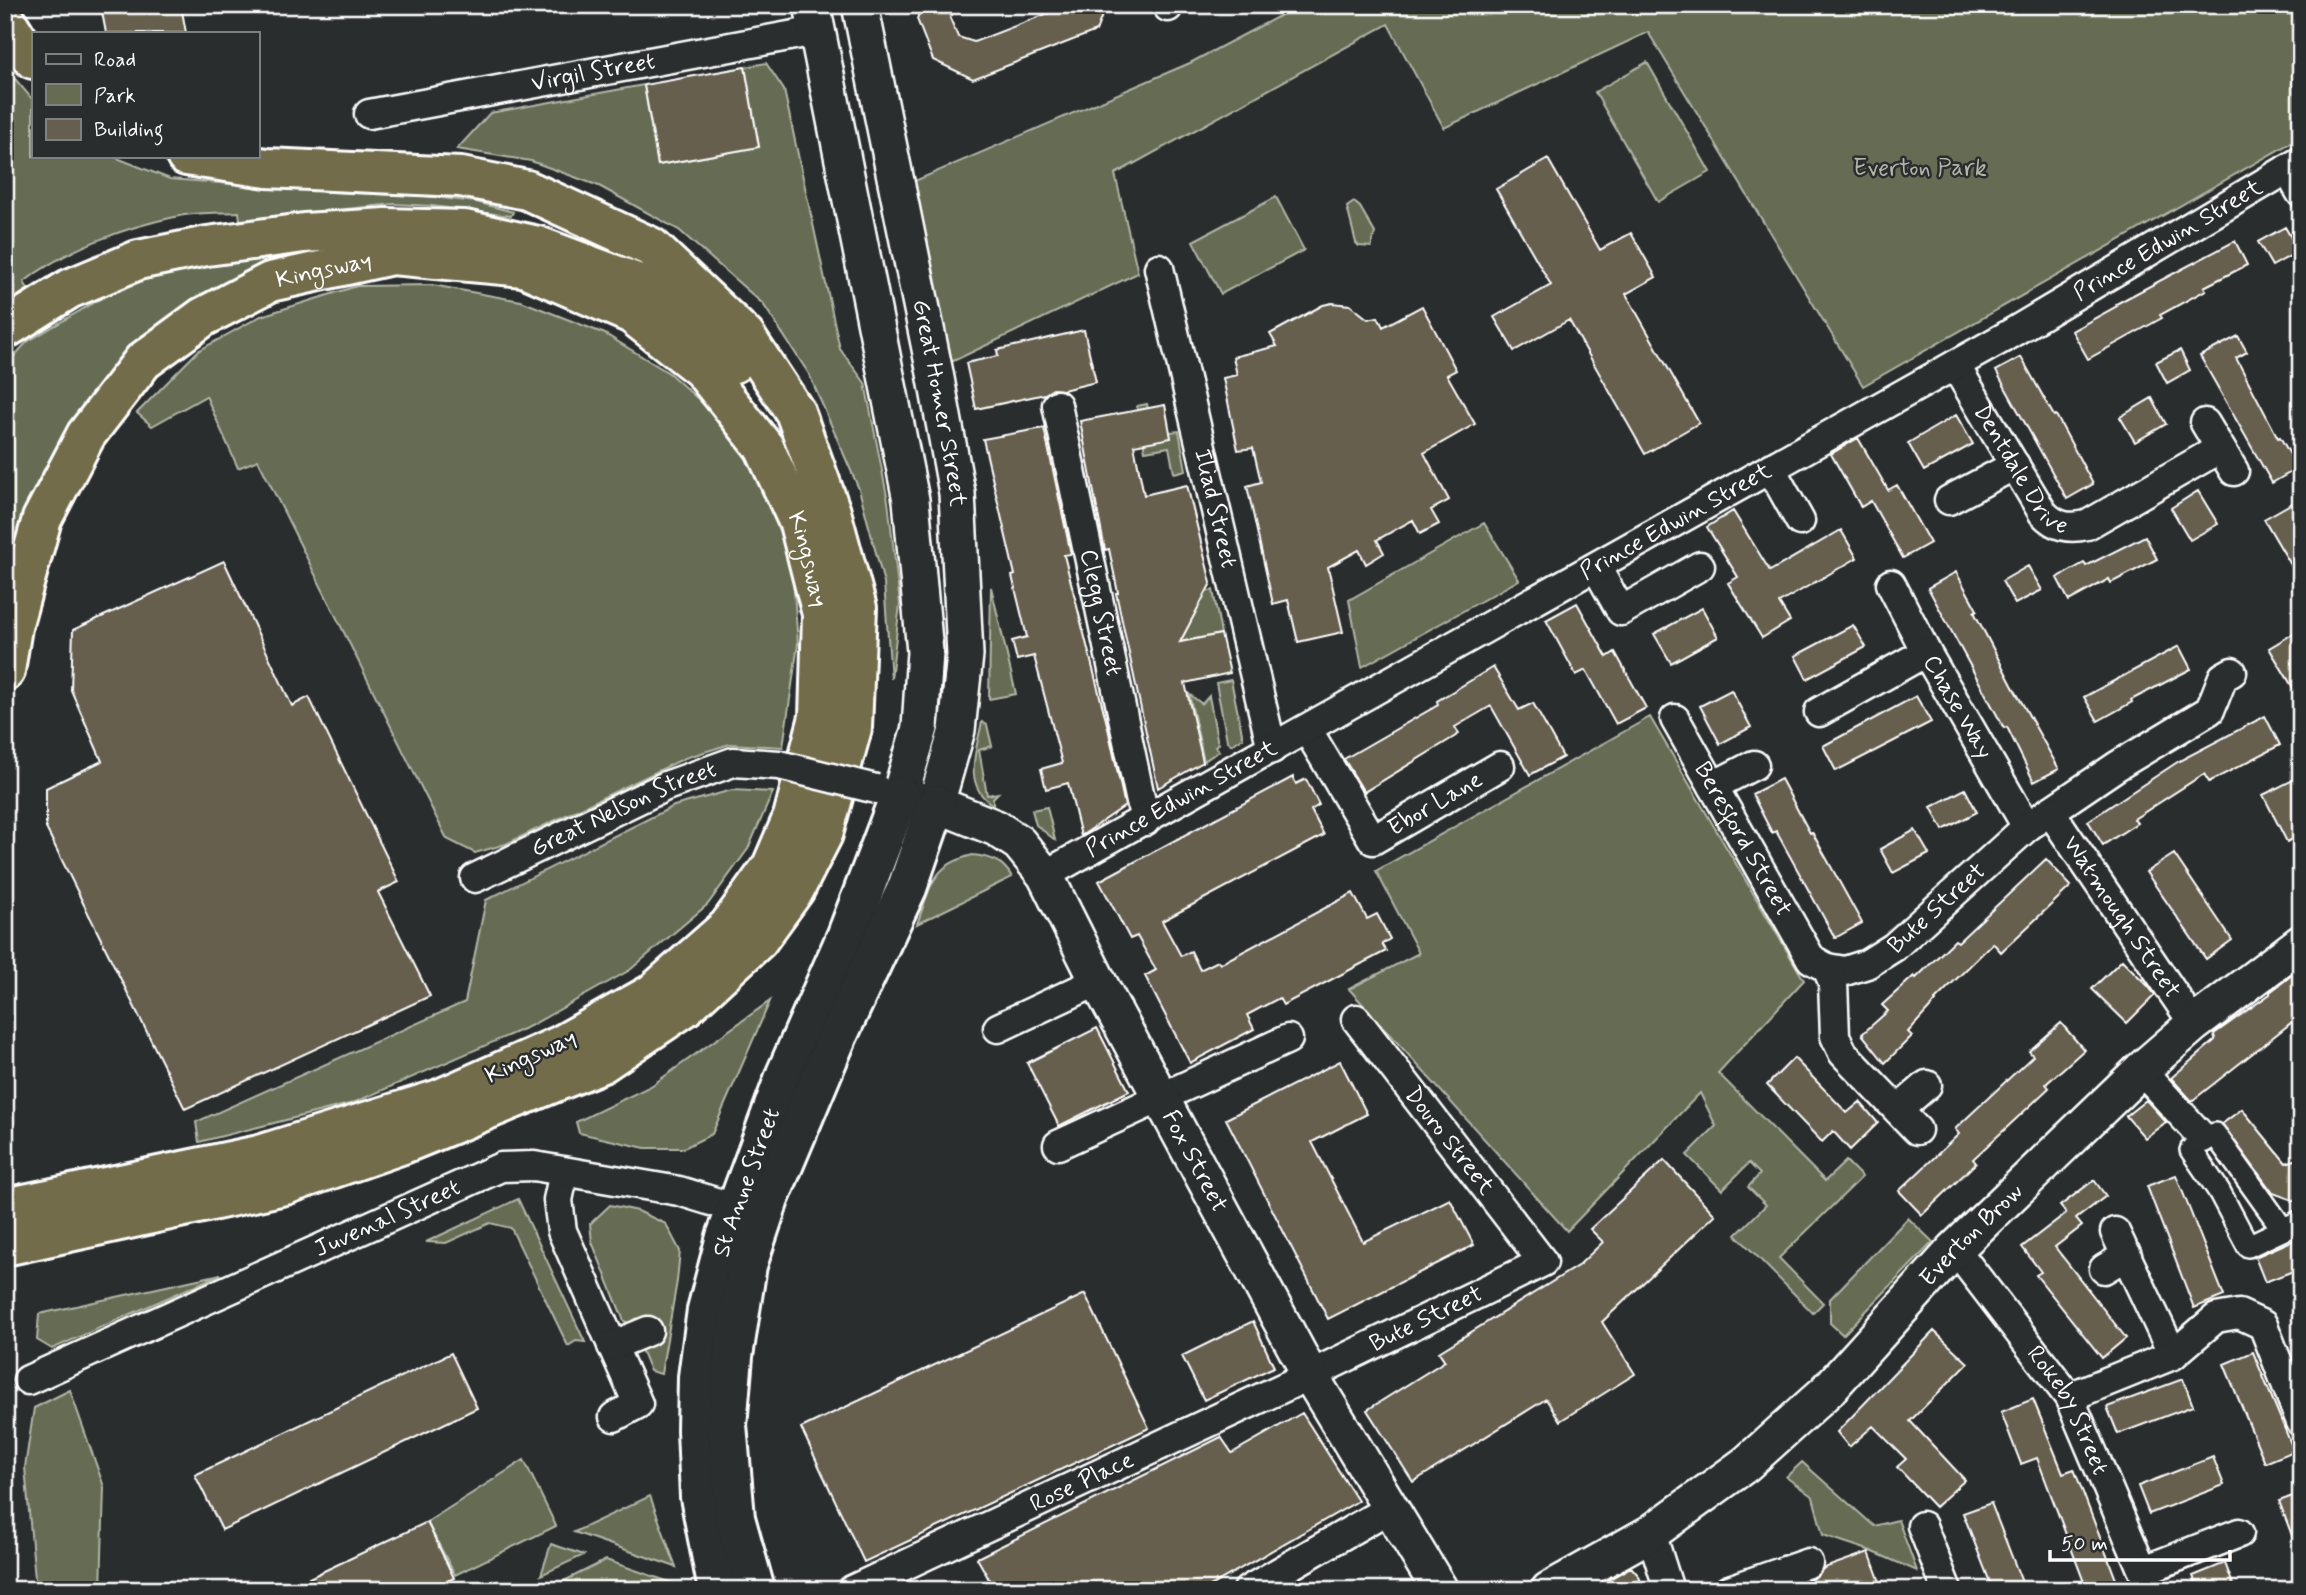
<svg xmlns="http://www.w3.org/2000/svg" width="2306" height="1595" viewBox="0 0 2306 1595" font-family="Mynerve,sans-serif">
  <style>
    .green { fill: #656c52; stroke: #b2b6a8; stroke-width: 2 }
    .building { fill: #665e4e; stroke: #fff; stroke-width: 2 }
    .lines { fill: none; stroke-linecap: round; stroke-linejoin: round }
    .pedestrian-casing { stroke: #fff; stroke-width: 26 }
    .minor-casing { stroke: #fff; stroke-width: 33 }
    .tertiary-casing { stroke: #fff; stroke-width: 40 }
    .secondary-casing { stroke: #fff; stroke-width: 44 }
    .trunk-casing { stroke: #fff; stroke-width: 44 }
    .pedestrian { stroke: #2a2d2e; stroke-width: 21 }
    .minor { stroke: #2a2d2e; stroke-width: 28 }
    .tertiary { stroke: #2a2d2e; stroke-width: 35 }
    .secondary { stroke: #2a2d2e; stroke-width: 38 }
    .trunk { stroke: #726c4b; stroke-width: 38 }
    .minor-bridge-casing { stroke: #fff; stroke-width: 33; stroke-linecap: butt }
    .minor-bridge { stroke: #2a2d2e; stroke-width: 28 }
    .labels { text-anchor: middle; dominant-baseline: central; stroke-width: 5; stroke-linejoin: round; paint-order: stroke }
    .street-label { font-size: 24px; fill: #fff; stroke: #2a2d2e }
    .park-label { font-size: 24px; fill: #b2b6a8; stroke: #2a2d2e }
  </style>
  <rect width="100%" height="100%" fill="#2a2d2e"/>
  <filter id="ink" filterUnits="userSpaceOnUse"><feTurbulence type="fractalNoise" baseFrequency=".0143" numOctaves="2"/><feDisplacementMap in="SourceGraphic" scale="14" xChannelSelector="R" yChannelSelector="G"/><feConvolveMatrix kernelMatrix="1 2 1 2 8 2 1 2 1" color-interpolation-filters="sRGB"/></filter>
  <g filter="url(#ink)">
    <path class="green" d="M 1300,5 L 2301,5 L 2301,137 L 1863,386 L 1648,32 L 1444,128 L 1388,24 L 1115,174 L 1138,273 L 945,365 L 910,183 L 1190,63 Z
      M 1647,62 L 1710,172 L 1658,202 L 1595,92 Z
      M 766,63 L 784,90 L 840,349 L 865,383 L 888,501 L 900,604 L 891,679 L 884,583 L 859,489 L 809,374 L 763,304 L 679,230 L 599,186 L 531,161 L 457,149 L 490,113 L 644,85 L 658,165 L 759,147 L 745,67 Z
      M 5,67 L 33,100 L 33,156 L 112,156 L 170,179 L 331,192 L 424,196 L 476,202 L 513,212 L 511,216 L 432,206 L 394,204 L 240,220 L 239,212 C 220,213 198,212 179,216 C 126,227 67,248 24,282 L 28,289 L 5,305 Z
      M 1276,197 L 1304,250 L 1221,294 L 1193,241 Z
      M 1354,202 L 1360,207 L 1375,233 L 1371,247 L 1359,246 L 1356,243 L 1347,207 Z
      M 318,248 L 217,291 L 146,341 L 5,610 L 5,366 L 27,342 L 122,286 L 202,262 Z
      M 432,285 L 521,301 L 605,334 L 669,373 L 727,425 L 765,492 L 792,565 L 798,644 L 783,747 L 730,744 L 685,758 L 506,844 L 475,853 L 447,839 L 258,460 L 238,468 L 206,396 L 152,426 L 137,413 L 198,351 L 261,316 L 357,286 Z
      M 1147,404 L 1154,441 L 1170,432 L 1179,431 L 1186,470 L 1174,473 L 1169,447 L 1145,451 L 1137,406 Z
      M 1484,523 L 1519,580 L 1362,667 L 1349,600 Z
      M 991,587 L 1016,694 L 989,699 Z
      M 1213,590 L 1221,634 L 1180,642 L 1206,592 Z
      M 1231,680 L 1243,738 L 1231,745 L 1227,740 L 1216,683 Z
      M 1189,694 L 1202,704 L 1209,696 L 1218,744 L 1215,746 L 1219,751 L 1204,761 Z
      M 1650,717 L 1804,980 L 1718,1073 L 1825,1181 L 1846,1161 L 1862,1177 L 1779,1258 L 1823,1303 L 1813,1313 L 1736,1235 L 1766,1205 L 1748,1187 L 1760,1174 L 1749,1163 L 1722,1190 L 1687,1155 L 1716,1126 L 1700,1093 L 1567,1231 L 1349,989 L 1419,953 L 1376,871 Z
      M 982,722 L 987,725 L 992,746 L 979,750 L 987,795 L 998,793 L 993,798 L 993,805 C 962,785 976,751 982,722 Z
      M 732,790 L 773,792 L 748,849 L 708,904 L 630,970 L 530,1026 L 353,1103 L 199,1142 L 196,1122 L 465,1002 L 486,900 L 674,806 Z
      M 1047,807 L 1055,840 L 1036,825 L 1032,810 Z
      M 973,855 C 991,857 1003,861 1012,877 L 917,924 C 931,887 931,865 973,855 Z
      M 770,1001 L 712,1134 L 684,1148 L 645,1148 L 579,1133 L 576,1122 L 651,1086 Z
      M 518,1199 L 585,1342 L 576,1341 L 568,1346 L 511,1228 L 490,1223 L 446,1243 L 426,1242 Z
      M 610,1205 L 638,1211 L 666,1224 L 680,1251 L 677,1281 L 661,1374 L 650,1371 L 640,1347 L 636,1327 L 624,1321 L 592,1242 L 590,1224 Z
      M 1908,1218 L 1933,1242 L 1843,1335 L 1830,1323 L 1830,1299 Z
      M 221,1274 L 52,1349 L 37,1340 L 39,1314 Z
      M 70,1390 L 104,1487 L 101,1590 L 36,1590 L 25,1467 L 34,1408 Z
      M 524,1460 L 556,1526 L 455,1575 L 427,1522 Z
      M 1802,1462 L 1874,1526 L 1898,1520 L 1917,1571 L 1871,1551 L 1823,1535 L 1813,1497 L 1786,1477 Z
      M 650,1496 L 676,1567 L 574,1532 Z
      M 551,1544 L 584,1555 L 541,1575 Z
      M 606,1560 L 684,1587 L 685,1590 L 546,1590 Z"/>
    <path class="building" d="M 136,5 L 181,5 L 186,33 L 106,33 L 102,12 Z
      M 922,5 L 956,5 L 950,18 L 958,37 L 974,42 L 1069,5 L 1106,5 L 1096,31 L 973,79 L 933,60 L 917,19 Z
      M 745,67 L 759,147 L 658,165 L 644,85 Z
      M 1548,159 L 1600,250 L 1631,233 L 1656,277 L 1626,294 L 1699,423 L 1645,454 L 1569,320 L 1514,351 L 1494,317 L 1551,285 L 1496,189 Z
      M 2285,227 L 2299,251 L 2272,266 L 2258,242 Z
      M 2235,241 L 2247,265 L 2204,287 L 2206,290 L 2160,315 L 2162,318 L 2088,359 L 2072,331 L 2117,306 L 2116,304 Z
      M 1332,303 L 1350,305 L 1368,319 L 1378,317 L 1383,327 L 1422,306 L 1456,370 L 1447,375 L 1475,424 L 1424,453 L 1449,500 L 1431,510 L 1439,524 L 1420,534 L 1413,520 L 1377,540 L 1384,553 L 1366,564 L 1359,550 L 1328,567 L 1343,632 L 1298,642 L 1288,600 L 1273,604 L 1247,486 L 1261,482 L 1253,448 L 1238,450 L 1223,378 L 1237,375 L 1233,357 L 1277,346 L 1270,334 L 1323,305 Z
      M 1084,330 L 1096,382 L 1063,390 L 1053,389 L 1045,394 L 976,409 L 966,363 L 998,356 L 997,350 Z
      M 2238,336 L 2247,352 L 2236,358 L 2278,438 L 2280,437 L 2298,468 L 2272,483 L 2200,356 Z
      M 2180,350 L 2190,370 L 2167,383 L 2156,362 Z
      M 2021,357 L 2054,416 L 2056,415 L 2093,484 L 2067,499 L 1996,371 Z
      M 2152,398 L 2166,424 L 2135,442 L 2120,417 Z
      M 1165,405 L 1171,438 L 1134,445 L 1144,495 L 1187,485 L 1211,583 L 1180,642 L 1221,634 L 1230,673 L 1185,683 L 1203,762 L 1158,788 L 1116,593 L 1118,593 L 1109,549 L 1105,550 L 1080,421 Z
      M 1956,415 L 1973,444 L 1924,471 L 1908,443 Z
      M 1044,428 L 1071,554 L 1064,555 L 1108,728 L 1125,806 L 1081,836 L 1068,783 L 1046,789 L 1041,769 L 1062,763 L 1034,656 L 1017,660 L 1012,641 L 1027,637 L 1012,576 L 1015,575 L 983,439 Z
      M 1858,438 L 1888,490 L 1897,485 L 1930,543 L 1903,558 L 1871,501 L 1861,507 L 1831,454 Z
      M 2198,491 L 2218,524 L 2190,540 L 2171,508 Z
      M 2294,502 L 2301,513 L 2301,582 L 2264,519 Z
      M 1733,511 L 1770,571 L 1841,530 L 1857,558 L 1779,603 L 1790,621 L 1762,638 L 1728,583 L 1738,577 L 1707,527 Z
      M 2145,536 L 2157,559 L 2111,583 L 2109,579 L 2069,601 L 2057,578 L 2084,563 L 2086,566 Z
      M 224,561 L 292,706 L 309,697 L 399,882 L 378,892 L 430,996 L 185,1109 L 46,828 L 46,788 L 102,761 L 71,690 L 73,630 Z
      M 2028,566 L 2042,590 L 2015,604 L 2002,581 Z
      M 1956,572 L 1977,610 L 1974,612 L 2012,685 L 2059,769 L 2034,782 L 2007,727 L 2004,728 L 1928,588 Z
      M 1577,603 L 1607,657 L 1615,652 L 1646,708 L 1616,724 L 1586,670 L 1576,675 L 1546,620 Z
      M 1702,608 L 1718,637 L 1671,663 L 1654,634 Z
      M 1853,625 L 1866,647 L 1807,679 L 1795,656 Z
      M 2301,629 L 2301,701 L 2269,648 Z
      M 2179,646 L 2191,669 L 2131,700 L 2132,702 L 2098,721 L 2084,697 Z
      M 1493,667 L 1519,710 L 1533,703 L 1563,757 L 1530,775 L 1491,706 L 1455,727 L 1459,734 L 1364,792 L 1344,759 L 1438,705 L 1437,701 Z
      M 1731,690 L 1751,727 L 1720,744 L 1700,706 Z
      M 1916,696 L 1931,722 L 1836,771 L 1823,746 Z
      M 2265,716 L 2280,745 L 2209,782 L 2204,774 L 2134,819 L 2137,823 L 2103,845 L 2088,821 L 2179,761 Z
      M 2301,776 L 2301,835 L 2287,842 L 2263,795 Z
      M 1293,777 L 1296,784 L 1306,779 L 1319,805 L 1311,810 L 1324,835 L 1162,921 L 1181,956 L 1191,951 L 1200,970 L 1218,961 L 1220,964 L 1353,893 L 1367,919 L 1377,914 L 1390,939 L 1382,944 L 1386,951 L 1283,1005 L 1279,998 L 1247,1015 L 1254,1029 L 1190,1063 L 1145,976 L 1156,970 L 1137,936 L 1130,939 L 1099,881 Z
      M 1781,779 L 1810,833 L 1812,832 L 1862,923 L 1835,938 L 1776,831 L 1772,833 L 1752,794 Z
      M 1965,789 L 1977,812 L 1943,830 L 1931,807 Z
      M 1915,830 L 1929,854 L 1893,873 L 1880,849 Z
      M 2174,854 L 2232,940 L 2206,959 L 2146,872 Z
      M 2046,859 L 2071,886 L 2001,952 L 1993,943 L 1935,1000 L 1936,1001 L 1908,1032 L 1912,1036 L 1885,1063 L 1862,1034 L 1888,1011 L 1882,1005 L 1914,976 L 1916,978 L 1955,940 L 1958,942 Z
      M 2122,960 L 2148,986 L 2155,995 L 2127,1023 L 2092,989 Z
      M 2301,968 L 2301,1015 L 2192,1101 L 2171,1078 L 2215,1040 L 2214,1034 L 2270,994 L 2270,992 Z
      M 2061,1023 L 2084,1050 L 2046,1084 L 2049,1088 L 1973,1159 L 1976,1163 L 1922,1215 L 1899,1191 L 1959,1134 L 1955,1129 L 2033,1056 L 2029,1051 Z
      M 1097,1028 L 1129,1091 L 1059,1126 L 1027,1063 Z
      M 1794,1058 L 1847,1113 L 1860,1102 L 1878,1123 L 1850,1150 L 1833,1131 L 1822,1142 L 1767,1085 Z
      M 1340,1061 L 1367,1114 L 1312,1142 L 1363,1242 L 1450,1199 L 1474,1245 L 1328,1319 L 1226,1119 Z
      M 2146,1100 L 2166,1122 L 2145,1138 L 2126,1116 Z
      M 2242,1109 L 2286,1163 L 2301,1158 L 2301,1203 L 2273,1193 L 2222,1124 Z
      M 1664,1160 L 1715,1215 L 1602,1322 L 1635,1374 L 1560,1421 L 1546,1399 L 1413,1482 L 1367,1410 L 1445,1361 L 1439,1352 L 1579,1265 L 1603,1242 L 1590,1229 Z
      M 2176,1175 L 2224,1296 L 2194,1308 L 2147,1186 Z
      M 2094,1180 L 2106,1196 L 2076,1219 L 2082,1226 L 2055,1247 L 2126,1338 L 2102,1358 L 2036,1275 L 2041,1272 L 2022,1247 L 2066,1213 L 2060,1206 Z
      M 2301,1237 L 2301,1268 L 2265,1282 L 2255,1257 Z
      M 1085,1294 L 1149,1428 L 864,1562 L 801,1428 Z
      M 1253,1321 L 1274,1367 L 1204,1400 L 1182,1356 Z
      M 1934,1331 L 1968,1363 L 1910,1421 L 1965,1480 L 1935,1507 L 1897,1467 L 1906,1459 L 1873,1426 L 1849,1447 L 1837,1432 Z
      M 2253,1352 L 2294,1451 L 2265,1463 L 2224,1364 Z
      M 451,1353 L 477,1408 L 222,1530 L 195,1475 Z
      M 2183,1379 L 2193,1406 L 2118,1434 L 2107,1407 Z
      M 2033,1399 L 2063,1473 L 2074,1469 L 2120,1590 L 2087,1590 L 2037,1458 L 2021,1464 L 2001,1412 Z
      M 1302,1413 L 1358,1501 L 1203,1590 L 995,1590 L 977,1558 L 1221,1437 L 1232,1453 Z
      M 2213,1457 L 2224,1485 L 2149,1514 L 2138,1486 Z
      M 2301,1493 L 2301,1554 L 2299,1554 L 2279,1501 Z
      M 1991,1503 L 2014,1562 L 2025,1590 L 1993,1590 L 1963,1513 Z
      M 427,1522 L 454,1578 L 441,1584 L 444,1590 L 284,1590 Z
      M 1869,1552 L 1883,1590 L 1781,1590 L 1814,1578 L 1824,1568 Z
      M 2225,1563 L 2235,1590 L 2199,1590 L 2193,1576 Z
      M 1629,1568 L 1632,1568 L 1639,1576 L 1643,1590 L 1591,1590 Z"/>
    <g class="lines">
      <g class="pedestrian-casing">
        <path id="pedestrian" d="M 2282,1228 L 2215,1134 L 2203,1138 L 2191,1150 L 2219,1191 L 2248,1246 L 2301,1221"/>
      </g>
      <g class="minor-casing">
        <g id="minor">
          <path d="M 1168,5 L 1168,7"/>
          <path id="s1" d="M 369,114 L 816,31"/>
          <path d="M 2287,169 L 2301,193"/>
          <path id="s2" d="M 1159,268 L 1272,749"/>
          <path id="s3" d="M 1955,365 L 2043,513 C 2056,527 2069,529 2087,525 L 2219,449"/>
          <path id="s4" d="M 1057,405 L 1145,821"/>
          <path d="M 2205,423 L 2234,471"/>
          <path d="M 1771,469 L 1800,521"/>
          <path d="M 1949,500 L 2015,465"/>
          <path d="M 1596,567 L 1621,611 L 1700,566"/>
          <path id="s5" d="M 1891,584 L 1926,652 L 2027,827"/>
          <path d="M 1819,712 L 1926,652"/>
          <path id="s6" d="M 1675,719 L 1811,959 L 1827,968 L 1845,971 L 1867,964 L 1894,947 L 2027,827 L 2117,766 L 2210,710 L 2223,677 L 2232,672"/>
          <path id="s7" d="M 1307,729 L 1373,840 L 1500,766"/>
          <path d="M 1713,786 L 1754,765"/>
          <path id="s8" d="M 2050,811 L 2194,1024"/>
          <path id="s9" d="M 1045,875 L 2003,338 L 2301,161"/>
          <path id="s10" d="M 475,878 L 666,786 L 733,762 L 779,765"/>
          <path d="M 1827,968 L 1833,982 L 1835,1036 L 1843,1053 L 1917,1130"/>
          <path d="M 998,1028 L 1098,981"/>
          <path d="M 2141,1070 L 2203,1138"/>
          <path d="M 1898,1110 L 1927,1085"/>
          <path d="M 1058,1145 L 1288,1039"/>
          <path d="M 564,1172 L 558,1200 L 562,1231 L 638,1404 L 614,1417"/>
          <path d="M 2115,1232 L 2173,1355"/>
          <path id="s11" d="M 1955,1249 L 2069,1397 L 2151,1590"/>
          <path d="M 2104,1269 L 2127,1255"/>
          <path d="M 612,1346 L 648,1331"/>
          <path id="s12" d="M 28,1380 L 501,1167 L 534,1166 L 679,1191 L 754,1214"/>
          <path d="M 2069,1397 L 2173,1355 L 2216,1318 L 2239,1314 L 2263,1325 L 2301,1422"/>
          <path d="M 1922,1526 L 1947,1590"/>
          <path d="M 1651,1533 L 1669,1590"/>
          <path d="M 2144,1570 L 2239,1533"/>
          <path id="s13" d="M 852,1590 L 1310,1375 L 1543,1262 L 1356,1019"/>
          <path d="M 1248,1590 L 1390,1508"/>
          <path d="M 1729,1590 L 1808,1563"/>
        </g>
      </g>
      <g class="tertiary-casing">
        <g id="tertiary">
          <path id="s14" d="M 812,5 L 911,500 L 925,652 L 920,728 L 900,795 L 936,804 L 996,828 L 1019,843 L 1045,875 L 1098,981 L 1310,1375 L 1440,1590"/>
          <path id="s15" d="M 860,5 L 935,373 L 957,493 L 965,655 L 957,730 L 936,804"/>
          <path id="s16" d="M 1549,1590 L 1651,1533 L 1746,1464 L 1827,1391 L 1955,1249 L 2141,1070 L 2194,1024 L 2301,943"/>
        </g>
      </g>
      <g class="secondary-casing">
        <g id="secondary">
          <path id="s17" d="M 718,1590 L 700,1497 L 697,1430 L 698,1377 L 707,1310 L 726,1237 L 786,1074 L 847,935 L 900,795"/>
          <path d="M 755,1590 L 735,1518 L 727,1425 L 733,1356 L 747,1265 L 769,1199 L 837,1037 L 907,888 L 936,804"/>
        </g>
      </g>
      <g class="trunk-casing">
        <g id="trunk">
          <path d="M 5,19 L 22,46 L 33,59"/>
          <path d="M 5,329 L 69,289 L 138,260 L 207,246 L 304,233 L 386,228 L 465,230 L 538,246 L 642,285 L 726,351 L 734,363"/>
          <path id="s18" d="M 5,671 L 12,627 L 42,519 L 86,435 L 143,361 L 203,317 L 270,282 L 392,255 L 524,267 L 632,314 L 702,369 L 764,447 L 799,523 L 822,614 L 819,717 L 793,817 L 772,866 L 728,927 L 652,994 L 561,1045 L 437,1100 L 259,1155 L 5,1208"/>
          <path d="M 5,1246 L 285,1185 L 403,1144 L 602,1063 L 685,1007 L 758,940 L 795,889 L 823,834 L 852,728 L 857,608 L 831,512 L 795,412 L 745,336 L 651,247 L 527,190 L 461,177 L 267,168 L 186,156"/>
        </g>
      </g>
      <use href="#pedestrian" class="pedestrian"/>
      <use href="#minor" class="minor"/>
      <use href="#tertiary" class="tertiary"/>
      <use href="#secondary" class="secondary"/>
      <use href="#trunk" class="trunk"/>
      <g class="minor-bridge-casing">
        <path id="minor-bridge" d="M 779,765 L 876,789"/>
      </g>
      <use href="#minor-bridge" class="minor-bridge"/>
    </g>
  </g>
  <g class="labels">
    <g class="street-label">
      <text stroke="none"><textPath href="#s1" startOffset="228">Virgil Street</textPath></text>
      <text stroke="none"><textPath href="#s9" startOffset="1290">Prince Edwin Street</textPath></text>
      <text stroke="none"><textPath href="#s18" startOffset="550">Kingsway</textPath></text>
      <text stroke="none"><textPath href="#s15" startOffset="406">Great Homer Street</textPath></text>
      <text stroke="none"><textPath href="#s3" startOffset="124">Dentdale Drive</textPath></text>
      <text stroke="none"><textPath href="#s2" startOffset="247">Iliad Street</textPath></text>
      <text stroke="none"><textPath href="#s9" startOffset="723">Prince Edwin Street</textPath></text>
      <text stroke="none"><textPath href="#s18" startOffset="1180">Kingsway</textPath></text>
      <text stroke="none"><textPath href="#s4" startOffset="212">Clegg Street</textPath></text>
      <text stroke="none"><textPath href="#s5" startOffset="140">Chase Way</textPath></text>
      <text stroke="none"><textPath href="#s9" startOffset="156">Prince Edwin Street</textPath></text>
      <text stroke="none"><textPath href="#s7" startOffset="201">Ebor Lane</textPath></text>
      <text stroke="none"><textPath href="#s10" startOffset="164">Great Nelson Street</textPath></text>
      <text stroke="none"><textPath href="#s6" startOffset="138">Beresford Street</textPath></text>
      <text stroke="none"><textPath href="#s6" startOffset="425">Bute Street</textPath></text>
      <text stroke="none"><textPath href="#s8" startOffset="128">Watmough Street</textPath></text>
      <text transform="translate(531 1057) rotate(-25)">Kingsway</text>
      <text transform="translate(1449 1141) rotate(52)">Douro Street</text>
      <text stroke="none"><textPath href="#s14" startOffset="1297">Fox Street</textPath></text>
      <text stroke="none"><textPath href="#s17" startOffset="416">St Anne Street</textPath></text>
      <text stroke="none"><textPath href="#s12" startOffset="394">Juvenal Street</textPath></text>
      <text stroke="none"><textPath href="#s16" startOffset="556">Everton Brow</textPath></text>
      <text stroke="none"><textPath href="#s13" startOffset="635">Bute Street</textPath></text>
      <text stroke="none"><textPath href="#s11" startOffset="198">Rokeby Street</textPath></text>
      <text stroke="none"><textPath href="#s13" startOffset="254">Rose Place</textPath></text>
    </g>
    <g class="park-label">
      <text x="1920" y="168">Everton Park</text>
    </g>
  </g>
  <rect width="2306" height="1595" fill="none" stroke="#2a2d2e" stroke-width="28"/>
  <rect x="14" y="14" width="2278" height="1567" fill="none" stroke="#fff" stroke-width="2.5" filter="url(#ink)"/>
  <rect x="32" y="32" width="228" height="126" fill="#2a2d2e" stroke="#7f8182" stroke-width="2"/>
  <rect x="46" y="54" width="35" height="10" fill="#2a2d2e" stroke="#7f8182" stroke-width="2"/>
  <text x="94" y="66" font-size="21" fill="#ffffff">Road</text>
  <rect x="46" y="84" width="35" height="21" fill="#656c52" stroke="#7f8182" stroke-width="2"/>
  <text x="94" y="102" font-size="21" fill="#ffffff">Park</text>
  <rect x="46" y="119" width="35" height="21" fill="#665e4e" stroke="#7f8182" stroke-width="2"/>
  <text x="94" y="136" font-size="21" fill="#ffffff">Building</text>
  <path d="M2050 1550v10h180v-10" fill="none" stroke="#ffffff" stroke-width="3.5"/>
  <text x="2061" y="1550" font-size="21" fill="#ffffff" stroke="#2a2d2e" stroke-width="5" paint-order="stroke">50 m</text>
</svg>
